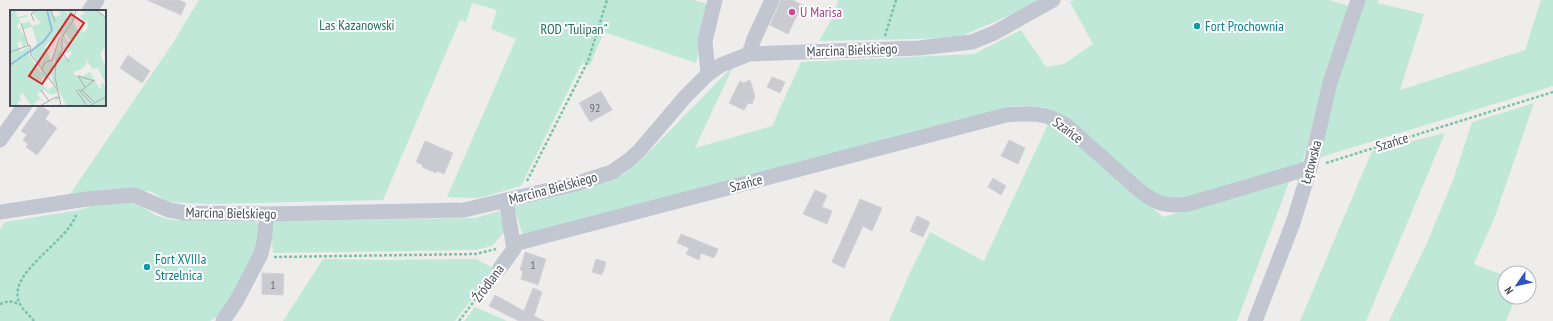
<svg xmlns="http://www.w3.org/2000/svg" width="1553" height="321" viewBox="0 0 1553 321" font-family="'PT Sans Narrow',sans-serif">
  <style>
    .green { fill: #bfe8d8 }
    .building { fill: #cacbd1; stroke: #d1d1d7 }
    .lines { fill: none; stroke-linecap: round; stroke-linejoin: round }
    .path { stroke: #7cc1ae; stroke-width: 2.5; stroke-dasharray: 3 2; stroke-linecap: butt }
    .minor { stroke: #c1c6d0; stroke-width: 15 }
    .hotel-dot { fill: #d1479c; stroke: #fff; stroke-width: 1.5 }
    .culture-dot { fill: #0f9aa8; stroke: #fff; stroke-width: 1.5 }
    .labels { text-anchor: middle; dominant-baseline: central; stroke-width: 4; stroke-linejoin: round; paint-order: stroke }
    .number-label { font-size: 12px; fill: #686c76 }
    .hotel-label { font-size: 14px; fill: #b23c85; stroke: #fff; text-anchor: start }
    .park-label { font-size: 14px; fill: #226f59; stroke: #fff }
    .culture-label { font-size: 14px; fill: #0d838f; stroke: #fff; text-anchor: start }
    .street-label { font-size: 14px; fill: #474c57; stroke: #fff }
    .inset-river { fill: none; stroke: #92bfe0; stroke-width: 2 }
    .inset-road { fill: none; stroke: #acadb0; stroke-width: 1 }
    .view { fill: #d62828; fill-opacity: 0.15; stroke: #d62828; stroke-width: 2 }
    .inset-edge { fill: none; stroke: #474c57; stroke-width: 2 }
  </style>
  <rect width="100%" height="100%" fill="#efedec"/>
  <path class="green" d="M 199,0 L 694,0 L 710,5 L 696,63 L 604,32 L 590,65 L 582,63 L 521,186 L 479,198 L 447,197 L 516,39 L 491,29 L 497,10 L 472,3 L 466,22 L 460,20 L 383,200 L 210,204 L 168,202 L 150,191 L 107,195 L 70,194 L 173,43 Z
    M 838,0 L 1046,0 L 957,38 L 819,41 L 835,13 Z
    M 1074,0 L 1329,0 L 1349,6 L 1301,167 L 1185,199 L 1161,199 L 1058,113 L 1043,107 L 1015,106 L 523,236 L 514,207 L 622,175 L 642,159 L 734,65 L 695,148 L 772,126 L 801,62 L 974,54 L 1021,30 L 1046,67 L 1064,64 L 1093,44 L 1070,2 Z
    M 1364,0 L 1378,0 L 1377,3 L 1424,14 L 1400,90 L 1525,50 L 1541,0 L 1553,0 L 1553,86 L 1318,158 L 1328,112 Z
    M 1534,103 L 1494,219 L 1474,264 L 1505,276 L 1505,297 L 1516,297 L 1506,321 L 1389,321 L 1427,243 L 1453,180 L 1472,122 Z
    M 1050,120 L 1053,121 L 1163,217 L 1291,177 L 1237,321 L 889,321 L 908,277 L 930,232 L 984,261 Z
    M 1445,133 L 1366,321 L 1300,321 L 1372,151 Z
    M 132,200 L 155,215 L 171,220 L 244,219 L 255,221 L 260,226 L 260,249 L 226,311 L 210,321 L 0,321 L 0,229 L 5,222 L 79,210 L 92,206 Z
    M 499,211 L 505,231 L 492,246 L 476,250 L 273,253 L 271,225 L 274,221 L 476,218 Z
    M 323,259 L 385,260 L 476,259 L 495,269 L 455,321 L 283,321 Z
    M 475,307 L 507,321 L 464,321 Z"/>
  <path class="building" d="M 147,0 L 179,0 L 186,3 L 181,15 Z
    M 781,0 L 793,0 L 802,5 L 788,34 L 770,25 Z
    M 128,55 L 150,71 L 142,83 L 120,68 Z
    M 772,77 L 785,82 L 780,93 L 767,87 Z
    M 750,80 L 755,96 L 752,104 L 748,103 L 744,110 L 729,103 L 740,81 L 743,83 Z
    M 601,91 L 612,110 L 590,122 L 579,103 Z
    M 40,105 L 50,112 L 45,119 L 57,128 L 37,155 L 26,147 L 28,144 L 23,140 L 27,135 L 21,131 Z
    M 1009,140 L 1025,148 L 1018,164 L 1001,156 Z
    M 425,141 L 453,153 L 444,174 L 437,171 L 436,173 L 422,167 L 423,165 L 416,162 Z
    M 993,178 L 1006,186 L 1001,195 L 988,187 Z
    M 815,190 L 827,195 L 822,207 L 832,211 L 827,224 L 803,214 Z
    M 860,199 L 882,208 L 872,231 L 863,226 L 844,268 L 832,262 Z
    M 917,216 L 930,222 L 923,237 L 910,231 Z
    M 681,234 L 718,249 L 714,258 L 701,253 L 699,260 L 686,254 L 689,248 L 677,243 Z
    M 525,252 L 546,259 L 538,285 L 521,279 L 523,271 L 520,270 Z
    M 596,259 L 606,262 L 602,275 L 592,272 Z
    M 262,273 L 284,274 L 283,295 L 262,294 Z
    M 533,288 L 542,292 L 534,316 L 544,321 L 519,321 L 489,306 L 495,295 L 524,311 Z"/>
  <g class="lines">
    <path class="path" d="M 885,36 L 896,0
      M 1326,163 L 1553,92
      M 527,181 L 588,61 L 607,0
      M 274,257 L 476,254 L 496,249
      M 0,304 L 9,301 L 20,304
      M 34,321 C 30,316 23,310 20,304 C 4,274 67,243 76,215
      M 459,321 L 491,279"/>
    <path class="minor" d="M 89,11 L 97,0
      M 749,54 L 754,39 L 772,0
      M 708,74 L 705,41 L 715,0
      M 0,140 L 25,105
      M 0,212 L 87,199 L 134,195 L 169,210 L 186,213 L 267,214 L 464,210 L 575,184 L 612,172 L 629,160 L 639,151 L 685,97 L 708,74 L 721,65 L 749,54 L 919,48 L 972,42 L 994,33 L 1053,0
      M 514,244 L 1006,115 C 1030,113 1045,112 1066,125 L 1140,191 C 1157,204 1167,207 1188,204 L 1310,168
      M 500,268 L 514,249 L 506,201
      M 223,321 L 237,300 L 261,254 L 264,242 L 267,214
      M 1255,321 L 1293,223 L 1310,168 L 1330,83 L 1358,0"/>
  </g>
  <circle class="hotel-dot" cx="792" cy="12" r="4"/>
  <g class="culture-dot">
    <circle cx="1197" cy="26" r="4"/>
    <circle cx="147" cy="267" r="4"/>
  </g>
  <g class="labels">
    <g class="number-label">
      <text x="595" y="107">92</text>
      <text x="533" y="264">1</text>
      <text x="273" y="284">1</text>
    </g>
    <g class="hotel-label">
      <text x="800" y="12">U Marisa</text>
    </g>
    <g class="park-label">
      <text x="357" y="25">Las Kazanowski</text>
      <text x="574" y="29">ROD "Tulipan"</text>
    </g>
    <g class="culture-label">
      <text x="1205" y="26">Fort Prochownia</text>
      <text x="155" y="259">Fort XVIIIa<tspan x="155" dy="16">Strzelnica</tspan></text>
    </g>
    <g class="street-label">
      <text transform="translate(852 50) rotate(-2)">Marcina Bielskiego</text>
      <text transform="translate(1068 130) rotate(36)">Szańce</text>
      <text transform="translate(1392 142) rotate(-17)">Szańce</text>
      <text transform="translate(1311 162) rotate(-75)">Łętowska</text>
      <text transform="translate(746 183) rotate(-15)">Szańce</text>
      <text transform="translate(553 188) rotate(-15)">Marcina Bielskiego</text>
      <text transform="translate(231 213) rotate(1)">Marcina Bielskiego</text>
      <text transform="translate(488 283) rotate(-53)">Źródlana</text>
    </g>
  </g>
  <g transform="translate(10 10)">
    <rect width="96" height="96" fill="#efedec"/>
    <path d="M 0,0 L 5,0 L 8,7 L 16,5 L 18,7 L 9,8 L 10,13 L 7,15 L 8,19 L 11,18 L 10,23 L 13,23 L 17,34 L 13,37 L 11,31 L 7,33 L 11,42 L 18,37 L 20,40 L 18,43 L 31,63 L 32,59 L 21,43 L 27,33 L 22,17 L 13,19 L 11,14 L 19,11 L 22,16 L 31,13 L 22,3 L 26,0 L 41,0 L 43,6 L 48,6 L 51,5 L 48,0 L 54,0 L 58,4 L 58,0 L 62,0 L 65,7 L 63,11 L 70,24 L 72,19 L 74,23 L 78,16 L 77,10 L 73,12 L 70,5 L 75,4 L 72,0 L 86,0 L 93,4 L 96,9 L 96,42 L 94,38 L 90,44 L 96,58 L 96,74 L 88,58 L 83,59 L 74,47 L 77,53 L 70,60 L 63,62 L 65,65 L 73,66 L 80,62 L 89,78 L 92,79 L 90,75 L 93,73 L 96,77 L 96,96 L 78,96 L 73,90 L 77,96 L 57,96 L 47,77 L 43,73 L 41,63 L 35,69 L 33,66 L 31,72 L 37,80 L 44,76 L 48,81 L 49,88 L 47,87 L 49,89 L 46,91 L 44,89 L 49,86 L 48,83 L 41,85 L 33,79 L 33,83 L 28,82 L 28,86 L 34,93 L 29,89 L 22,96 L 12,83 L 9,86 L 11,90 L 7,93 L 10,96 L 0,96 ZM 62,13 L 55,23 L 61,31 L 58,32 L 54,25 L 52,28 L 56,36 L 52,39 L 56,40 L 57,43 L 60,41 L 62,43 L 57,50 L 50,44 L 46,50 L 46,72 L 43,53 L 50,43 L 49,37 L 51,40 L 52,28 L 41,51 L 35,36 L 49,23 L 52,27 Z" fill="#bfe8d8" fill-rule="evenodd"/>
    <path class="inset-river" d="M 21,41 L 34,31 L 42,20 L 37,0M 0,55 L 20,41"/>
    <path class="inset-road" d="M 41,0 L 45,12M 86,0 L 96,8M 24,11 L 21,4 L 26,0M 11,13 L 18,35M 51,41 L 59,52M 0,42 L 20,35 L 21,45 L 47,79M 32,60 L 34,53 L 42,50 L 50,27M 75,77 L 68,66 L 84,71M 68,79 L 81,93M 31,80 L 39,91M 66,80 L 77,96M 72,80 L 85,70M 70,81 L 72,80 L 84,92M 30,96 L 46,87 L 50,88M 51,96 L 45,67 L 46,51 L 52,40 L 52,27 L 63,11 L 66,0M 79,96 L 96,87"/>
    <path class="view" d="M 61,4 L 74,13 L 32,74 L 19,66 Z"/>
    <rect width="96" height="96" class="inset-edge"/>
  </g>
  <g transform="translate(1517 285) rotate(236)"><circle r="19" fill="#ffffff" stroke="#b5b7bc"/>
  <path d="M0-3L7 15L0 10L-7 15Z" fill="#2f51c6"/>
  <text y="-6" font-size="11" font-weight="bold" text-anchor="middle" fill="#474c57">N</text>
  </g>
</svg>
